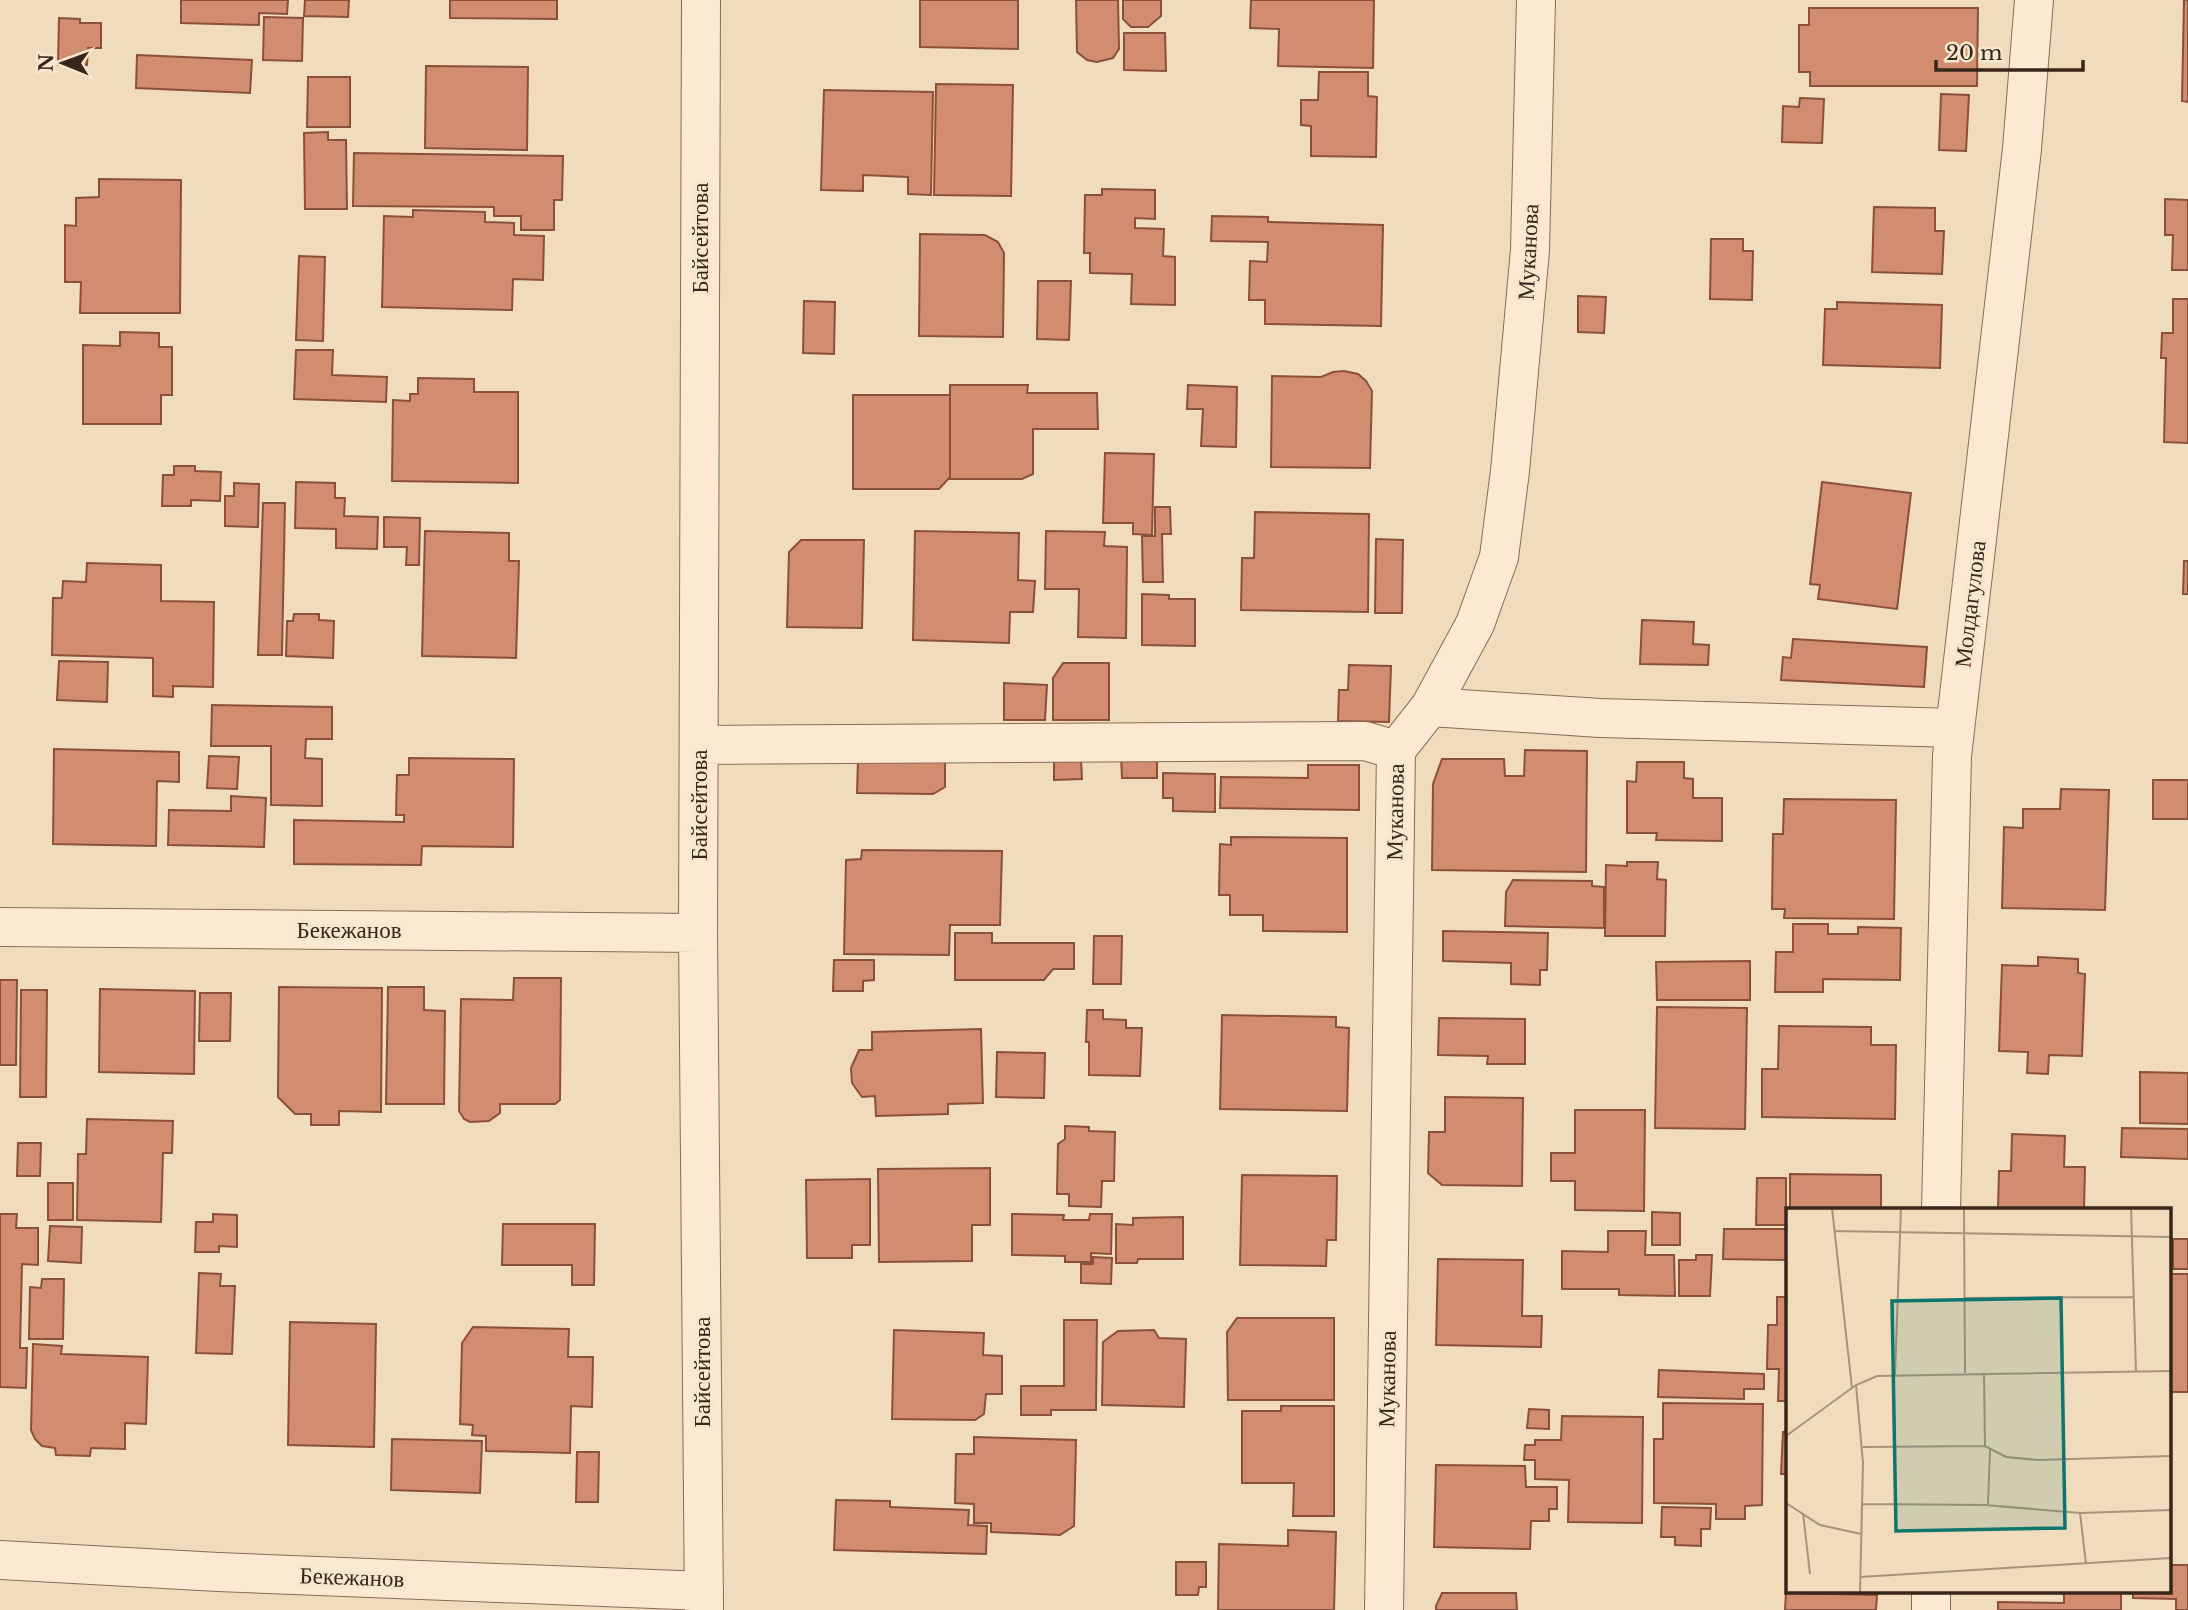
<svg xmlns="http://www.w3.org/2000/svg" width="2188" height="1610" viewBox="0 0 2188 1610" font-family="'Libre Baskerville',serif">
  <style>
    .building { fill: #d28d70; stroke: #8b5039; stroke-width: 2 }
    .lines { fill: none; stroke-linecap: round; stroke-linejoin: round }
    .street-casing { stroke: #8a6b55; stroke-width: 40 }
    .street { stroke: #fbe9d1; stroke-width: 38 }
    .labels { text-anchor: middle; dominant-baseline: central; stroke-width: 7; stroke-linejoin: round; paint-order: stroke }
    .street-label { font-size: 23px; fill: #38261b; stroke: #f8e6cd }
    .inset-road { fill: none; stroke: #a7937c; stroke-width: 2 }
    .view { fill: #0f766e; fill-opacity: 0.15; stroke: #0f766e; stroke-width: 3.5 }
    .inset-edge { fill: none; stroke: #38261b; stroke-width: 3.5 }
  </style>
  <rect width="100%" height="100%" fill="#f1dbbd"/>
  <path class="building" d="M 181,0 L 288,0 L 287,14 L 259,13 L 259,25 L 181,23 Z
    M 305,0 L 349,0 L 348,17 L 304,16 Z
    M 450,0 L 557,0 L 557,19 L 450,18 Z
    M 920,0 L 1018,0 L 1018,49 L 920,47 Z
    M 1076,0 L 1118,0 L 1119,49 L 1113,58 L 1097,62 L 1087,60 L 1077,52 Z
    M 1123,0 L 1161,0 L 1161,16 L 1148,27 L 1131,27 L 1123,19 Z
    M 1251,0 L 1374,0 L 1373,68 L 1278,66 L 1279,29 L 1250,28 Z
    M 2184,0 L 2188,0 L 2188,102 L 2182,101 Z
    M 1809,8 L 1978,8 L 1977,86 L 1810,86 L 1810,72 L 1799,72 L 1799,25 L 1809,25 Z
    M 264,17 L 303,18 L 302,61 L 263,60 Z
    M 59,18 L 80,19 L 80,23 L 101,23 L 101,48 L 88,48 L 87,65 L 58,65 Z
    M 1124,33 L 1165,33 L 1166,71 L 1124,70 Z
    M 137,55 L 252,60 L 250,93 L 136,88 Z
    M 426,66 L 528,67 L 527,150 L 425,148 Z
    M 1319,72 L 1368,72 L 1368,96 L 1377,97 L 1376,157 L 1311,156 L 1311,126 L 1301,125 L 1301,100 L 1318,100 Z
    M 308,77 L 350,77 L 350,127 L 307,127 Z
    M 936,84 L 1013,85 L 1011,196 L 934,195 Z
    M 824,90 L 933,92 L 931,195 L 908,194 L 908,177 L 863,175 L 863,191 L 821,190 Z
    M 1941,94 L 1969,95 L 1966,151 L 1939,150 Z
    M 1800,98 L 1824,99 L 1822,143 L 1782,142 L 1783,106 L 1799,107 Z
    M 328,132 L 328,140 L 346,140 L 347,209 L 305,209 L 304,133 Z
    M 354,153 L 563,156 L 562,200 L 554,200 L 554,230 L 521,230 L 521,216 L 494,216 L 494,207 L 353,206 Z
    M 99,179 L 181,180 L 180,313 L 80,313 L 81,282 L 65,282 L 65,225 L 76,226 L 76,198 L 99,197 Z
    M 1102,189 L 1155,190 L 1155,219 L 1135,218 L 1135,228 L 1164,229 L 1163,256 L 1175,257 L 1175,305 L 1131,304 L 1132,274 L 1090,273 L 1090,253 L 1084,253 L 1085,195 L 1102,195 Z
    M 2165,199 L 2188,200 L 2188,270 L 2172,270 L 2173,235 L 2165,235 Z
    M 1874,207 L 1935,208 L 1935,231 L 1944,231 L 1942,274 L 1872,272 Z
    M 413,210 L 485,212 L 485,222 L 514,223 L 514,235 L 544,236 L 543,280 L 513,279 L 512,310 L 382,307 L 384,216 L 413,217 Z
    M 1212,216 L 1268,217 L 1268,222 L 1383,225 L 1381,326 L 1265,324 L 1265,300 L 1249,300 L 1250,261 L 1267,262 L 1268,242 L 1211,241 Z
    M 920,234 L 985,235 L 998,242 L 1004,253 L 1003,337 L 919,336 Z
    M 1711,239 L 1743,239 L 1743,251 L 1753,251 L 1752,300 L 1710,299 Z
    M 299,256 L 325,257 L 323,341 L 296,340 Z
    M 1038,281 L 1071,281 L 1069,340 L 1037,339 Z
    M 1578,296 L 1606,297 L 1604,333 L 1578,332 Z
    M 2173,299 L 2188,299 L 2188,443 L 2164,442 L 2166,358 L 2161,358 L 2162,333 L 2173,333 Z
    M 804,301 L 835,302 L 834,354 L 803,353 Z
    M 1837,302 L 1942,305 L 1940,368 L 1823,365 L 1825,309 L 1837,309 Z
    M 120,332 L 159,333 L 159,347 L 172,347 L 172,395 L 161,395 L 161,424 L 83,424 L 83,345 L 120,346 Z
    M 296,350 L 333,350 L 332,375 L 387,377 L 386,402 L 294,399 Z
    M 1344,371 L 1358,374 L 1366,381 L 1372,391 L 1370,468 L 1271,467 L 1272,376 L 1321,377 L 1333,372 Z
    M 418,378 L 474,379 L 474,392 L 518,392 L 518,483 L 392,481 L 393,400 L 410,401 L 410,394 L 418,394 Z
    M 950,385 L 1028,385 L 1027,393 L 1097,393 L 1098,429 L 1033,429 L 1033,474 L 1022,479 L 950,479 Z
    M 1188,385 L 1237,387 L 1236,447 L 1201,446 L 1203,409 L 1187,409 Z
    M 853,395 L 950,395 L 950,477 L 939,489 L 853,489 Z
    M 1105,453 L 1154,454 L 1152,535 L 1133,534 L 1133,523 L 1103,523 Z
    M 174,466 L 195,466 L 195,471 L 221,472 L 220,501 L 191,500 L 191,506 L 162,506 L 163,475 L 174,475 Z
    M 296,482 L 335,483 L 335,498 L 345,498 L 344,516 L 378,517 L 377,549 L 336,548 L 336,529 L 295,528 Z
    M 1822,482 L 1911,493 L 1897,609 L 1818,599 L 1820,585 L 1810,584 Z
    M 234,483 L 259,484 L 258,527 L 225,526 L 225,496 L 234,496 Z
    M 263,503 L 285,503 L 282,655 L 258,655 Z
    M 1155,507 L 1170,507 L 1171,534 L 1162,534 L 1163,582 L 1143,582 L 1142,536 L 1155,536 Z
    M 1255,512 L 1369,514 L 1368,612 L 1241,610 L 1242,558 L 1254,558 Z
    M 384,517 L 420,518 L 419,565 L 406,565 L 407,547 L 384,547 Z
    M 425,531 L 509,533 L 509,561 L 519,561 L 516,658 L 422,656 Z
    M 915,531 L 1019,533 L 1018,580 L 1035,581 L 1033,612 L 1010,612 L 1009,643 L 913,640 Z
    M 1046,531 L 1105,532 L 1104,546 L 1127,547 L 1126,638 L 1078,637 L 1079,589 L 1045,589 Z
    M 1376,539 L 1403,540 L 1402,613 L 1375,613 Z
    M 801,540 L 864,540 L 862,628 L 787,627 L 789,552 Z
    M 2184,561 L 2188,561 L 2188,594 L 2183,594 Z
    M 87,563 L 161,565 L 161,601 L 214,602 L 213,687 L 173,686 L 173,697 L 153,696 L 153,658 L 52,655 L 53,598 L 62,598 L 63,581 L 86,582 Z
    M 1142,594 L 1169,595 L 1169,599 L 1195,599 L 1195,646 L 1142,645 Z
    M 294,614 L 319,614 L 319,620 L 334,621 L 333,658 L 286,656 L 287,621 L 293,621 Z
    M 1642,620 L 1694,622 L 1693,644 L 1709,645 L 1708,665 L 1640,664 Z
    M 1793,639 L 1927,647 L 1924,687 L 1781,680 L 1783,657 L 1791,658 Z
    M 59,661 L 108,662 L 107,702 L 57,700 Z
    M 1063,663 L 1109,663 L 1109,720 L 1053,720 L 1053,678 Z
    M 1349,665 L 1391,666 L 1389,722 L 1338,721 L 1339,690 L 1348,690 Z
    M 1004,683 L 1047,685 L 1045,720 L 1004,720 Z
    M 212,705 L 332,707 L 332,739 L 306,739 L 305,758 L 322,759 L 322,806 L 271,805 L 271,746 L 211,746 Z
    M 54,749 L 179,752 L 179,782 L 157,781 L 156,846 L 53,844 Z
    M 1525,750 L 1587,751 L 1586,872 L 1432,870 L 1433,784 L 1442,759 L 1504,759 L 1505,776 L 1524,776 Z
    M 1121,755 L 1157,755 L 1157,778 L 1122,778 Z
    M 209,756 L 239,757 L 237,789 L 207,788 Z
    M 409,758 L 514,759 L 513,847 L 422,846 L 421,865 L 294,864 L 294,820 L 404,822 L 404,815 L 396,815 L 397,775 L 409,775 Z
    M 858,759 L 945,761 L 945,787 L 933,794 L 857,793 Z
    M 1054,759 L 1081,759 L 1082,779 L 1054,780 Z
    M 1637,762 L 1684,762 L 1684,778 L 1693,779 L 1693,798 L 1722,798 L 1722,841 L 1656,840 L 1657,833 L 1627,833 L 1627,781 L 1636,782 Z
    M 1308,765 L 1359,765 L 1359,810 L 1220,808 L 1221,777 L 1308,778 Z
    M 1163,773 L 1215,774 L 1215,812 L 1173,811 L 1173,798 L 1163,798 Z
    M 2153,780 L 2188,780 L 2188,819 L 2153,819 Z
    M 2061,789 L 2109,790 L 2105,910 L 2002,908 L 2004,827 L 2023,828 L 2023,809 L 2060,809 Z
    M 231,796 L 266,798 L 264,847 L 168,845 L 169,810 L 231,811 Z
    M 1784,799 L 1896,800 L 1894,919 L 1784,918 L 1785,909 L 1772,909 L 1773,834 L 1783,834 Z
    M 1231,837 L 1347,838 L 1347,932 L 1263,931 L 1263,915 L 1230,915 L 1230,895 L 1219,895 L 1220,844 L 1231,845 Z
    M 862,850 L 1002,851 L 1000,925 L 950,925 L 949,955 L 844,954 L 846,860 L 861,859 Z
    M 1627,862 L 1658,862 L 1657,879 L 1666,880 L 1665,936 L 1605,936 L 1606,865 L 1627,866 Z
    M 1513,880 L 1592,881 L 1592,886 L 1604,887 L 1604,928 L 1505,926 L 1506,892 Z
    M 1793,924 L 1828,924 L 1828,934 L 1858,934 L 1858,927 L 1901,928 L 1900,980 L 1823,979 L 1823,992 L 1775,992 L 1776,952 L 1793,952 Z
    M 1443,931 L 1548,933 L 1547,970 L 1540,970 L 1540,985 L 1511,984 L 1511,963 L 1443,961 Z
    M 955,933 L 992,933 L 992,943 L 1074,943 L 1074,969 L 1053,969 L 1044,980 L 955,980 Z
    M 1094,936 L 1122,936 L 1121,984 L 1093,984 Z
    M 2038,957 L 2078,959 L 2078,973 L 2085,974 L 2082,1056 L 2049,1055 L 2048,1074 L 2027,1073 L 2028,1052 L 1999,1051 L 2002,965 L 2038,966 Z
    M 834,960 L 874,960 L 874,980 L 863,981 L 863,991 L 833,991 Z
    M 1750,961 L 1750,1000 L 1657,1000 L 1656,962 Z
    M 514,978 L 561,978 L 560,1100 L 555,1104 L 500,1104 L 500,1113 L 489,1121 L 470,1122 L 464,1119 L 459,1111 L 461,999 L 513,1000 Z
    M 0,980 L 17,980 L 16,1065 L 0,1065 Z
    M 279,987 L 382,988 L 381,1112 L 339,1111 L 339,1125 L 311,1125 L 311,1114 L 295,1114 L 278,1097 Z
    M 388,987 L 424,987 L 424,1010 L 445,1011 L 444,1104 L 386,1104 Z
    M 100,989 L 195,991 L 194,1074 L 99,1072 Z
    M 21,990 L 47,990 L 46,1097 L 20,1097 Z
    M 200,993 L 231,993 L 230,1041 L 199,1041 Z
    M 1657,1007 L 1747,1008 L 1745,1129 L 1655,1128 Z
    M 1087,1010 L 1103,1010 L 1103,1019 L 1126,1020 L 1126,1028 L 1142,1028 L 1140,1076 L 1089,1075 L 1089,1042 L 1086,1042 Z
    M 1222,1015 L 1336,1017 L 1336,1027 L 1349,1028 L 1347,1111 L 1220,1109 Z
    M 1439,1018 L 1525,1019 L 1525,1064 L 1487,1064 L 1488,1056 L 1438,1055 Z
    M 1779,1026 L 1871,1027 L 1871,1045 L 1896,1045 L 1895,1119 L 1762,1117 L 1762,1069 L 1778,1069 Z
    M 981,1029 L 983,1103 L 948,1104 L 948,1114 L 876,1116 L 875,1096 L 862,1097 L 852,1083 L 851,1068 L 859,1050 L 872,1050 L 872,1032 Z
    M 997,1052 L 1045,1053 L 1044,1098 L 996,1097 Z
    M 2140,1072 L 2188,1073 L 2188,1124 L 2140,1123 Z
    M 1445,1097 L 1523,1098 L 1522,1186 L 1442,1185 L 1428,1173 L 1429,1132 L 1445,1132 Z
    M 1575,1110 L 1645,1110 L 1644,1211 L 1575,1210 L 1575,1181 L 1551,1181 L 1551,1153 L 1575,1153 Z
    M 87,1119 L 173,1121 L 172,1153 L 163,1153 L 161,1222 L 77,1220 L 78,1154 L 86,1154 Z
    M 1065,1126 L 1089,1127 L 1089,1131 L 1115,1132 L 1114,1181 L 1102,1181 L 1101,1207 L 1069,1206 L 1069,1194 L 1057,1194 L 1058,1144 L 1065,1139 Z
    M 2122,1128 L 2188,1129 L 2188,1159 L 2121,1157 Z
    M 2012,1134 L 2065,1136 L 2064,1167 L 2085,1167 L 2084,1209 L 1998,1209 L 1999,1171 L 2011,1171 Z
    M 18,1143 L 41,1143 L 40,1176 L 17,1176 Z
    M 990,1168 L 990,1225 L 972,1225 L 972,1261 L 879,1262 L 878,1169 Z
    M 1790,1174 L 1881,1175 L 1881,1209 L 1790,1209 Z
    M 1242,1175 L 1337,1176 L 1336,1240 L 1327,1240 L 1326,1266 L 1240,1265 Z
    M 1757,1178 L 1786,1178 L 1786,1225 L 1756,1225 Z
    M 870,1179 L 870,1245 L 852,1245 L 852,1258 L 807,1258 L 806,1180 Z
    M 48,1183 L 73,1183 L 73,1220 L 48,1220 Z
    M 1652,1212 L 1680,1213 L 1680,1245 L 1652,1245 Z
    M 0,1214 L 17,1214 L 16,1228 L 38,1228 L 38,1265 L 22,1264 L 20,1348 L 27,1348 L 26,1388 L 0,1387 Z
    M 213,1214 L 237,1215 L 237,1247 L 219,1246 L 219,1252 L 195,1252 L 196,1222 L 213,1222 Z
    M 1012,1214 L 1064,1215 L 1063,1220 L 1089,1220 L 1090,1214 L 1112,1214 L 1111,1254 L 1091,1253 L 1091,1262 L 1065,1262 L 1065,1256 L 1012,1255 Z
    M 1183,1217 L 1183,1259 L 1138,1259 L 1137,1263 L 1116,1263 L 1116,1224 L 1133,1225 L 1133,1218 Z
    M 503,1224 L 595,1224 L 594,1285 L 572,1285 L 572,1265 L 502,1265 Z
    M 50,1226 L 82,1227 L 81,1263 L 48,1261 Z
    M 1724,1229 L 1787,1229 L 1787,1271 L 1787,1260 L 1723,1259 Z
    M 1608,1231 L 1646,1231 L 1645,1255 L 1674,1255 L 1675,1296 L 1619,1295 L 1619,1289 L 1562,1289 L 1562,1251 L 1608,1252 Z
    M 2173,1239 L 2188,1239 L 2188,1269 L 2173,1269 Z
    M 1696,1255 L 1712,1255 L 1710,1296 L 1679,1296 L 1679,1260 L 1696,1260 Z
    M 1093,1257 L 1112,1258 L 1111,1284 L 1081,1283 L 1081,1264 L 1093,1264 Z
    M 1438,1259 L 1523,1260 L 1522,1316 L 1542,1316 L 1541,1347 L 1436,1345 Z
    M 199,1273 L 221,1274 L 220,1286 L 235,1286 L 232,1354 L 196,1353 Z
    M 2169,1274 L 2188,1274 L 2188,1392 L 2169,1392 Z
    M 42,1279 L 64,1279 L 63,1339 L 29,1339 L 30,1287 L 41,1288 Z
    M 1777,1297 L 1787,1297 L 1787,1401 L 1778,1401 L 1779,1369 L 1767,1369 L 1768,1325 L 1777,1325 Z
    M 1237,1318 L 1334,1318 L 1334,1400 L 1228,1400 L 1227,1332 Z
    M 1064,1320 L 1097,1320 L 1096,1410 L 1051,1410 L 1051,1415 L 1021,1415 L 1021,1386 L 1064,1386 Z
    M 290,1322 L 376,1324 L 374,1447 L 288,1445 Z
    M 473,1327 L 569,1329 L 568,1357 L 593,1357 L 592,1407 L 571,1406 L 570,1453 L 486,1451 L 486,1436 L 472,1435 L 473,1425 L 460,1424 L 462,1343 Z
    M 894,1330 L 984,1333 L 983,1355 L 1002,1356 L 1002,1394 L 986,1394 L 984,1414 L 975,1420 L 892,1419 Z
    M 1154,1330 L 1159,1338 L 1186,1339 L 1184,1407 L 1102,1405 L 1103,1342 L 1118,1331 Z
    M 33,1344 L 62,1346 L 61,1354 L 148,1357 L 146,1424 L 125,1423 L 125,1449 L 91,1448 L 90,1456 L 56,1455 L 55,1448 L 42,1446 L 35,1439 L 31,1430 Z
    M 1659,1370 L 1764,1374 L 1764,1389 L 1744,1389 L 1744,1399 L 1658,1397 Z
    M 1663,1403 L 1763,1404 L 1762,1505 L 1745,1506 L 1745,1519 L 1716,1519 L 1716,1504 L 1654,1503 L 1654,1439 L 1663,1439 Z
    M 1281,1406 L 1334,1406 L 1334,1516 L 1293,1516 L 1294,1483 L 1242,1483 L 1242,1411 L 1281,1411 Z
    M 1529,1409 L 1549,1410 L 1549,1429 L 1527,1428 Z
    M 1562,1416 L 1643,1417 L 1642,1523 L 1568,1522 L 1569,1480 L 1535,1479 L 1535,1460 L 1524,1460 L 1525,1445 L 1535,1445 L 1535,1440 L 1561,1440 Z
    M 1783,1432 L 1787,1432 L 1787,1474 L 1781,1474 Z
    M 974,1437 L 1076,1440 L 1074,1526 L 1060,1535 L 991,1532 L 991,1523 L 974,1523 L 974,1504 L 955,1503 L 956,1454 L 974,1454 Z
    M 392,1439 L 482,1441 L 480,1493 L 391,1490 Z
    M 577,1452 L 599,1452 L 598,1502 L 576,1502 Z
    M 1436,1465 L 1525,1466 L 1526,1487 L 1557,1487 L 1557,1509 L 1549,1509 L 1549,1521 L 1531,1521 L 1530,1549 L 1434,1547 Z
    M 836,1500 L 890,1501 L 890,1507 L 969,1510 L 968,1525 L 987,1526 L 986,1554 L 834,1550 Z
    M 1662,1507 L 1711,1508 L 1710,1529 L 1701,1529 L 1701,1546 L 1675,1545 L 1675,1537 L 1661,1537 Z
    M 1288,1530 L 1336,1532 L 1334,1610 L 1218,1610 L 1219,1544 L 1288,1546 Z
    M 1176,1562 L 1206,1562 L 1206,1587 L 1199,1587 L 1198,1595 L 1176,1595 Z
    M 2169,1565 L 2188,1565 L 2188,1610 L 2176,1610 L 2176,1599 L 2133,1598 L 2133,1591 L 2169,1591 Z
    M 2064,1591 L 2121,1591 L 2121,1610 L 1998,1610 L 1998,1602 L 2064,1603 Z
    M 1442,1593 L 1516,1593 L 1517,1610 L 1436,1610 L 1436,1606 Z
    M 1786,1593 L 1877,1595 L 1876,1610 L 1785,1610 Z"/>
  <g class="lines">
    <g class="street-casing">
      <path id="street" d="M 701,0 L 698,933 L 704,1610
        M 1430,707 L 1600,718 L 1955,728
        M 699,745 L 1365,741 L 1396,750
        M 0,927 L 698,933
        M 1941,1209 L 1952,756 L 2022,149 L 2034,0
        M 0,1560 L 218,1572 L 704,1591
        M 1384,1610 L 1396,750 L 1430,707 L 1475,624 L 1499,557 L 1510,471 L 1530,250 L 1536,0
        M 1931,1610 L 1931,1591"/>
    </g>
    <use href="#street" class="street"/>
  </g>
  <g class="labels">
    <g class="street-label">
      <text transform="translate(700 238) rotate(-90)">Байсейтова</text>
      <text transform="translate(1528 252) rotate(-87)">Муканова</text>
      <text transform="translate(1970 604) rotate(-83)">Молдагулова</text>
      <text transform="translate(699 805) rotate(-90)">Байсейтова</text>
      <text transform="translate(1395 812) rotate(-89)">Муканова</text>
      <text x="349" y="930">Бекежанов</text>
      <text transform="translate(702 1372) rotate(-90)">Байсейтова</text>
      <text transform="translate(1387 1379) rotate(-89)">Муканова</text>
      <text transform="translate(352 1577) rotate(2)">Бекежанов</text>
    </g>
  </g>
  <g transform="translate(1786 1208)">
    <rect width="385" height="385" fill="#f1dbbd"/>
    <path class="inset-road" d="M 46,0 L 66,180M 178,0 L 179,165M 345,0 L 350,163M 48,23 L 385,29M 178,90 L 348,89M 198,165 L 199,238M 109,167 L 115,0M 70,177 L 77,255 L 74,385M 0,228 L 70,177 L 91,168 L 385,163M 77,239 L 199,238 L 220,249 L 252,252 L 385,248M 0,295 L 34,317 L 75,326M 77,296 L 199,297 L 294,305 L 385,302M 202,297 L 204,242M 17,305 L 24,366M 294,305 L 300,356M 74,369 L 385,350"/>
    <path class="view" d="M 275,90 L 279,320 L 110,323 L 106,93 Z"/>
    <rect width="385" height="385" class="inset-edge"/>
  </g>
  <g transform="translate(63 63) rotate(271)" stroke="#f8e6cd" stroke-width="5" paint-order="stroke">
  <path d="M0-5L12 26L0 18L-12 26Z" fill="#38261b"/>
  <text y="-10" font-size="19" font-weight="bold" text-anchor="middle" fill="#38261b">N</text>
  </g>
  <path d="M1936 60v10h147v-10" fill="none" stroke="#38261b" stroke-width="3.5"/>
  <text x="1946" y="60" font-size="21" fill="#38261b" stroke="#f8e6cd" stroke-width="5" paint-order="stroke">20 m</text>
</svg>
